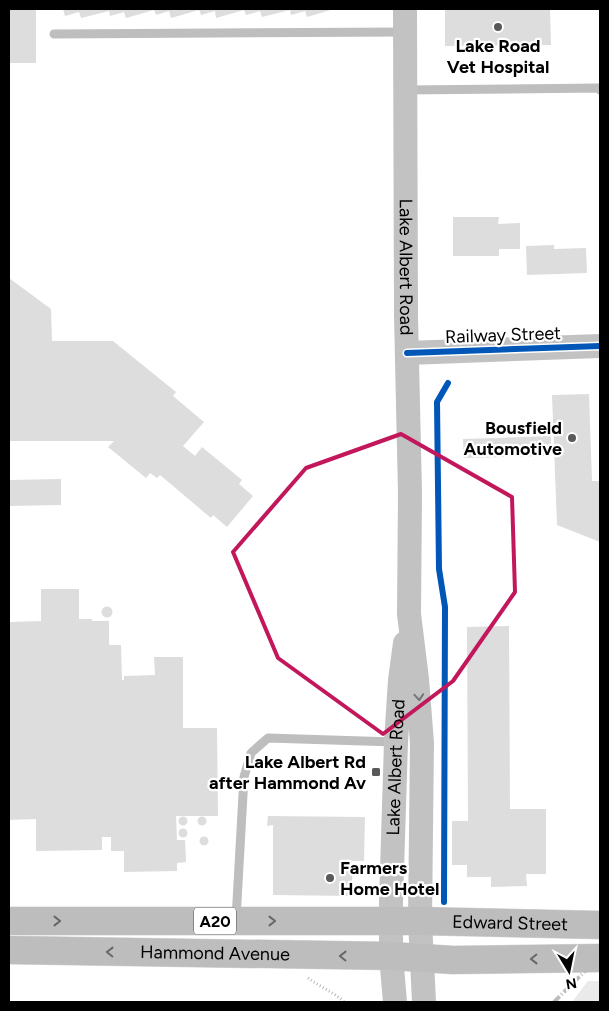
<svg xmlns="http://www.w3.org/2000/svg" width="609" height="1011" viewBox="0 0 609 1011" font-family="Figtree,sans-serif">
  <style>
    .green { fill: #eaeaea }
    .building { fill: #ddd }
    .lines { fill: none; stroke-linecap: round; stroke-linejoin: round }
    .highway-casing { stroke: #dbdbdb; stroke-width: 29 }
    .path { stroke: #b8b8b8; stroke-width: 3; stroke-dasharray: 1 2.5; stroke-linecap: butt }
    .lane { stroke: #bebebe; stroke-width: 9 }
    .secondary { stroke: #c2c2c2; stroke-width: 24 }
    .highway { stroke: #bdbdbd; stroke-width: 28 }
    .rail { stroke: #bdbdbd; stroke-width: 4; stroke-dasharray: 8 2.5 1 2.5; stroke-linecap: butt }
    .cycleway-casing { stroke: #fff; stroke-width: 9 }
    .cycleway { stroke: #0057b8; stroke-width: 6 }
    .oneway { stroke: #747474 }
    .oneway2 { stroke: #686868 }
    .marked { fill: none; stroke: #c2185b; stroke-width: 4; stroke-linejoin: round }
    .poi-dot { fill: #595959; stroke: #fff; stroke-width: 2 }
    .labels { text-anchor: middle; dominant-baseline: central; stroke-width: 4.5; stroke-linejoin: round; paint-order: stroke }
    .shield { fill: #fff; stroke: #4c4c4c; stroke-width: 1 }
    .shield-label { font-size: 16px; font-weight: bold; fill: #000 }
    .poi-label { font-size: 18px; font-weight: bold; fill: #000; stroke: #fff; text-anchor: end }
    .street-label { font-size: 18px; fill: #000; stroke: #fff }
  </style>
  <rect width="100%" height="100%" fill="#fff"/>
  <path class="green" d="M 588,981 L 600,981 L 600,1002 L 572,1002 Z"/>
  <path class="building" d="M 9,9 L 36,9 L 36,63 L 9,63 Z
    M 63,9 L 334,9 L 307,17 L 305,11 L 291,15 L 290,10 L 262,17 L 260,11 L 246,15 L 244,10 L 216,18 L 215,11 L 201,15 L 199,10 L 171,18 L 169,11 L 156,15 L 154,10 L 126,18 L 124,12 L 110,16 L 109,11 L 81,18 L 79,12 L 65,16 Z
    M 445,9 L 550,9 L 551,45 L 445,46 Z
    M 453,217 L 499,217 L 498,224 L 520,223 L 520,249 L 499,249 L 499,256 L 453,256 Z
    M 554,245 L 554,249 L 586,248 L 587,273 L 527,275 L 526,246 Z
    M 9,278 L 51,309 L 52,341 L 113,341 L 176,392 L 173,396 L 204,422 L 183,446 L 195,456 L 202,447 L 242,480 L 239,484 L 253,496 L 227,527 L 213,515 L 211,518 L 160,475 L 157,478 L 150,473 L 146,478 L 108,447 L 114,441 L 9,441 Z
    M 589,394 L 592,481 L 600,481 L 600,542 L 557,525 L 552,395 Z
    M 551,436 L 551,456 L 464,458 L 463,439 Z
    M 61,479 L 61,505 L 9,506 L 9,480 Z
    M 41,589 L 79,589 L 79,619 L 92,619 L 92,621 L 109,621 L 109,645 L 121,645 L 122,680 L 124,680 L 124,676 L 155,675 L 154,657 L 183,657 L 183,728 L 217,728 L 218,816 L 176,816 L 177,840 L 185,840 L 186,862 L 177,863 L 177,871 L 124,872 L 124,851 L 111,851 L 111,837 L 102,837 L 102,850 L 36,851 L 36,819 L 9,820 L 9,622 L 41,621 Z
    M101.5 612a5.5 5.5 0 1 1 11 0a5.5 5.5 0 1 1-11 0Z
    M 509,626 L 510,809 L 546,809 L 546,874 L 526,874 L 527,886 L 491,887 L 491,877 L 467,877 L 467,865 L 452,865 L 452,821 L 468,821 L 467,627 Z
    M 268,816 L 365,817 L 364,861 L 352,861 L 352,896 L 273,895 L 273,825 L 267,826 Z
    M197.5 821a4.5 4.5 0 1 1 9 0a4.5 4.5 0 1 1-9 0Z
    M178.5 821a4.5 4.5 0 1 1 9 0a4.5 4.5 0 1 1-9 0Z
    M178.5 833a4.5 4.5 0 1 1 9 0a4.5 4.5 0 1 1-9 0Z
    M199.5 841a4.5 4.5 0 1 1 9 0a4.5 4.5 0 1 1-9 0Z"/>
  <g class="lines">
    <g class="highway-casing">
      <g id="highway">
        <path id="s3" d="M 9,921 L 420,921 L 600,925"/>
        <path id="s4" d="M 9,950 L 391,956 L 453,960 L 600,958"/>
      </g>
    </g>
    <path class="path" d="M 308,978 C 320,987 334,992 344,1002"/>
    <path class="lane" d="M 54,34 L 404,32
      M 405,90 L 600,88 L 600,90
      M 236,919 L 244,777 L 251,753 L 268,738 L 395,742"/>
    <g class="secondary">
      <path id="s1" d="M 405,9 L 406,315 L 410,494 L 409,614 L 417,679 L 422,743 L 420,921 L 424,1002"/>
      <path d="M 407,353 L 600,346"/>
      <path id="s2" d="M 395,1002 L 391,956 L 391,902 L 396,742 L 400,680 L 405,643"/>
    </g>
    <use href="#highway" class="highway"/>
    <path class="rail" d="M 554,1002 L 600,956"/>
    <g class="cycleway-casing">
      <path id="cycleway" d="M 407,353 L 600,346
        M 444,902 L 445,607 L 439,569 L 437,402 L 448,383"/>
    </g>
    <use href="#cycleway" class="cycleway"/>
  </g>
  <defs><path id="oneway-chevron" d="M-2-3.5L2.5 0L-2 3.5" fill="none" stroke-width="1.6" stroke-linecap="round" stroke-linejoin="round" transform="scale(1.25)"/></defs>
  <use class="oneway" href="#oneway-chevron" transform="translate(419 697) rotate(86)"/>
  <g class="oneway2">
    <use href="#oneway-chevron" transform="translate(57 921)"/>
    <use href="#oneway-chevron" transform="translate(272 921)"/>
    <use href="#oneway-chevron" transform="translate(110 952) rotate(-179)"/>
    <use href="#oneway-chevron" transform="translate(343 956) rotate(-179)"/>
    <use href="#oneway-chevron" transform="translate(534 959) rotate(179)"/>
  </g>
  <path class="marked" d="M 401,434 L 512,497 L 515,592 L 453,681 L 383,734 L 278,658 L 233,552 L 306,468 Z"/>
  <g class="poi-dot">
    <circle cx="498" cy="27" r="5"/>
    <circle cx="572" cy="438" r="5"/>
    <rect x="371" y="767" width="10" height="10" rx="2.5"/>
    <circle cx="330" cy="878" r="5"/>
  </g>
  <g class="labels">
    <rect class="shield" x="194" y="907.5" width="42" height="27" rx="4"/>
    <g class="shield-label">
      <text x="215" y="921">A20</text>
    </g>
    <g class="poi-label">
      <text x="498" y="46" text-anchor="middle">Lake Road<tspan x="498" dy="21">Vet Hospital</tspan></text>
      <text x="562" y="428">Bousfield<tspan x="562" dy="21">Automotive</tspan></text>
      <text x="366" y="762">Lake Albert Rd<tspan x="366" dy="21">after Hammond Av</tspan></text>
      <text x="340" y="868" text-anchor="start">Farmers<tspan x="340" dy="21">Home Hotel</tspan></text>
    </g>
    <g class="street-label">
      <text stroke="none"><textPath href="#s1" startOffset="258">Lake Albert Road</textPath></text>
      <text transform="translate(503 335) rotate(-2)">Railway Street</text>
      <text stroke="none"><textPath href="#s2" startOffset="235">Lake Albert Road</textPath></text>
      <text stroke="none"><textPath href="#s3" startOffset="501">Edward Street</textPath></text>
      <text stroke="none"><textPath href="#s4" startOffset="206">Hammond Avenue</textPath></text>
    </g>
  </g>
  <rect width="609" height="1011" fill="none" stroke="#000000" stroke-width="20"/>
  <g transform="translate(569 971) rotate(170)" stroke="#ffffff" stroke-width="4" paint-order="stroke">
  <path d="M0-4L9 19L0 12L-9 19Z" fill="#000000"/>
  <text y="-8" font-size="14" font-weight="bold" text-anchor="middle" fill="#000000">N</text>
  </g>
</svg>
